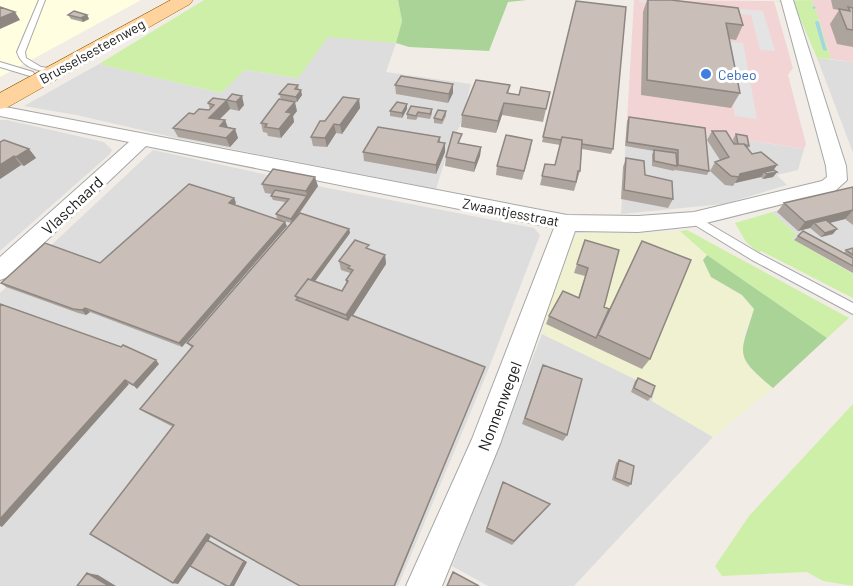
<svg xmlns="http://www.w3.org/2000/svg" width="853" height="586" viewBox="0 0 853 586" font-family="Barlow,sans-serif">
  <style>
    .residential { fill: #dedddd }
    .commercial { fill: #f3d4d4 }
    .education { fill: #fffee1 }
    .farmland { fill: #f0f1d0 }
    .grass { fill: #cdefa8 }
    .forest { fill: #aad497 }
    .parking { fill: #e4e4e4 }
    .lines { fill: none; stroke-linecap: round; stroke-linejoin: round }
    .stream { fill: #a3d6e3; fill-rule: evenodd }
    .lane-casing { stroke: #a7a7a7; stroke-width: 2 }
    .street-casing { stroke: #a7a7a7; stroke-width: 2 }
    .primary-casing { stroke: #9c6500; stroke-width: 1 }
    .lane { fill: #fff; fill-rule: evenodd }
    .street { fill: #fff; fill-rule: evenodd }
    .primary { fill: #ffd39d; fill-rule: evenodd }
    .wall { fill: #aea49e }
    .shaded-wall { fill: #8d8681 }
    .building { fill: #cabfb8; stroke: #8d8681; stroke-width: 1.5 }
    .shop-dot { fill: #3f7fe0; stroke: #fff; stroke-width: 2 }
    .labels { text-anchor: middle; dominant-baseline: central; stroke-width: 6; stroke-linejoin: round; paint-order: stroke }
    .far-street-label { font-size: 14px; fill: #202020; stroke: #fff }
    .far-shop-label { font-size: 14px; fill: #366cbe; stroke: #fff; text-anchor: start }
    .street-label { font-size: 16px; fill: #202020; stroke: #fff }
  </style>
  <rect width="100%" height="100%" fill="#f1ede6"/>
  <path class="residential" d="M 328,36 L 396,43 L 386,72 L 471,84 L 460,126 L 451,141 L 436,189 L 176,138 L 76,115 L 24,106 L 99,64 L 221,93 L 245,70 L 298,78 Z
    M 817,58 L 853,62 L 853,153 L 841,121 Z
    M 0,120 L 7,120 L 104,142 L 112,150 L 110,154 L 0,251 Z
    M 627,121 L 702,133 L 804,149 L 798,170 L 777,175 L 787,185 L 724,204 L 621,214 Z
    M 153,150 L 328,188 L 534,228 L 540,235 L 487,373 L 398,586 L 0,586 L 0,293 Z
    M 853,188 L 853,274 L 792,239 L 797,235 L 772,212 L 848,191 Z
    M 542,334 L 656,389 L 652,401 L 713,437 L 574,586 L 488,586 L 452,566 Z"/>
  <path class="commercial" d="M 634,0 L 774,1 L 793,68 L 788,75 L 806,144 L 804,149 L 627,121 Z
    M 813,0 L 853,0 L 853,62 L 831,59 L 815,7 L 812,6 Z"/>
  <path class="education" d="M 0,0 L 141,0 L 0,77 Z"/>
  <path class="farmland" d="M 680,231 L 707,255 L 703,260 L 711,277 L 742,295 L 754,309 L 743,336 L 749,368 L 773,388 L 713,437 L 652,401 L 655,389 L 542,334 L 555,282 L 574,237 L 588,232 L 630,234 Z"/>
  <path class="grass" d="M 204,0 L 398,0 L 402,21 L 396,43 L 328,37 L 298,78 L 245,70 L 221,93 L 99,64 Z
    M 813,0 L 812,6 L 815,7 L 831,59 L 817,58 L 794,4 L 774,1 Z
    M 772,212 L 797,235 L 792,239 L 853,274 L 853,298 L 761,251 L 759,253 L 746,242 L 735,223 Z
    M 687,230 L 849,318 L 827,338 L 707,255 L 680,231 Z
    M 853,404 L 853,586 L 823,581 L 807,572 L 722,576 L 715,566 L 749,516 Z"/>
  <path class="forest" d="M 398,0 L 527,0 L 508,2 L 489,51 L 409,47 L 396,43 L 402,21 Z
    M 707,255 L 827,338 L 773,388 C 733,355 740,355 754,309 L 742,295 L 711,277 L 703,260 Z"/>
  <path class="parking" d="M 639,0 L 763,11 L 775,51 L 760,50 L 751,15 L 639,2 Z
    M 723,41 L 743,43 L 757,119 L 735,116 Z"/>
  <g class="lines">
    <path class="stream" d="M 814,6 L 816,8 L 814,9 L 812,8 Z
      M 817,21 L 819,22 L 827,51 L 823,50 L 815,22 Z"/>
    <g class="lane-casing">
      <path id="lane" d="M 39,0 L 45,0 L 25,52 L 26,58 L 41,67 L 58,69 L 58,73 L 55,73 C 40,71 22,69 17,52 Z
        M 0,62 L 33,72 L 34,74 L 30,76 L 0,67 Z
        M 694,215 L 760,254 L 853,303 L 853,314 L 752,260 L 690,222 L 689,219 Z"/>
    </g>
    <g class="street-casing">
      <path id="street" d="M 781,0 L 793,0 L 846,166 L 847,180 L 835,191 L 694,226 L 638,232 L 575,231 L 500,444 L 442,586 L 406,586 L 472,439 L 554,228 L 146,146 L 8,277 L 0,280 L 0,257 L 129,142 L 0,116 L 0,106 L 567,215 L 638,216 L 694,212 L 822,181 L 827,177 L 826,166 Z"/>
    </g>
    <g class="primary-casing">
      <path id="primary" d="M 171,0 L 193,0 L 190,4 L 8,107 L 0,109 L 0,93 Z"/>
    </g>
    <use href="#lane" class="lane"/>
    <use href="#street" class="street"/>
    <use href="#primary" class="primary"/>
  </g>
  <path class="wall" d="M 647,0 L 671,0 L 743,25 L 736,40 L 729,39 L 740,93 L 731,108 L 641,95 L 643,12 Z
    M 831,0 L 853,0 L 853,47 L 837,44 L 830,24 L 839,10 L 833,9 Z
    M 576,1 L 613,149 L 611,154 L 582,149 L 580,171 L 574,191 L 540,185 L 545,164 L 555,165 L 560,145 L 542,142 Z
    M 68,15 L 87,15 L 89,19 L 83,22 L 71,19 Z
    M 298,85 L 299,90 L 302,95 L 297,102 L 281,99 L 279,94 Z
    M 395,85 L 453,93 L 448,103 L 396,94 Z
    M 510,85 L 508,94 L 519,95 L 550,92 L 543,122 L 502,115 L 496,133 L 461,127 L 462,115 Z
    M 359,99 L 360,108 L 342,134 L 336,133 L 327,147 L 313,146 L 311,137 L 325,121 Z
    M 227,100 L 244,105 L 239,111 L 230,109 L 219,119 L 225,120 L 228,127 L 235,129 L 238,138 L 230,147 L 178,137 L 173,128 L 194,114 L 209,110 L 210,109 L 208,103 Z
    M 407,104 L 407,109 L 402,118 L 390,116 L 390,111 Z
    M 432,109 L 432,114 L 430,119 L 418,117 L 416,120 L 407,119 L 407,114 Z
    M 297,111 L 293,116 L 294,122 L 281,138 L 268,136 L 267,133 L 263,132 L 261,123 Z
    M 446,111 L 446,116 L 442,124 L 434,123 L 434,118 Z
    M 629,117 L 709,171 L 707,175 L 675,170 L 675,169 L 674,171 L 652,166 L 652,154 L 654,151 L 625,146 L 627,121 Z
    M 712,131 L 734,143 L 733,139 L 736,134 L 749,146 L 748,148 L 752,154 L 777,172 L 773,177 L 763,179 L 761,177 L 735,183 L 733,186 L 725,185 L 710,171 L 715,162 L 720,160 L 707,140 Z
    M 440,137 L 440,142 L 445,152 L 436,174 L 364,161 L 363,152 Z
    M 0,142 L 29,149 L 36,158 L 24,166 L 21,165 L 0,179 Z
    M 461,143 L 481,147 L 480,156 L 474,172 L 445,166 L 446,157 Z
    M 531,148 L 522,180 L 496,175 L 497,166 Z
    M 626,158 L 673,199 L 668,208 L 621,199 L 623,167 Z
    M 262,184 L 318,186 L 297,217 L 349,229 L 350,233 L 315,281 L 342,291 L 346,284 L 346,280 L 350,274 L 350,273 L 341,270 L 339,261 L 369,250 L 385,255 L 386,264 L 353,315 L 484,371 L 211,536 L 208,541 L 247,562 L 234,586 L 227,586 L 190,566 L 178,584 L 173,427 L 144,412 L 140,409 L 192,348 L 187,343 L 291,223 L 277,219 L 276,214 L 285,202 L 273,200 L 271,196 L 272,194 L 265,193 Z
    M 853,187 L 853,225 L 845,219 L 830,223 L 833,234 L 821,237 L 810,228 L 798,231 L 777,212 L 784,203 Z
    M 234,198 L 236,203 L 234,204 L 287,226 L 182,347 L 90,312 L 86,315 L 78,313 L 6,287 L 1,283 L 100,263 Z
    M 803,231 L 844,253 L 846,250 L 853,248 L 853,273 L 794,240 Z
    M 585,240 L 604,307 L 602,324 L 642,241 L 650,359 L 642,369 L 546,324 L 549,316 L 578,298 L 585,276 L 574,273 Z
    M 540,372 L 567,435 L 563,441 L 522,424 Z
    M 638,378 L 651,397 L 648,401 L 631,392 L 635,381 Z
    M 619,460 L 631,484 L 628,487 L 612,480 L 616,463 Z
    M 503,482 L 550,504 L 512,545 L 485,532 Z"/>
  <path class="shaded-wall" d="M 15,12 L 20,20 L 0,29 L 0,18 Z
    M 87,15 L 89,19 L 83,22 L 81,18 Z
    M 453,84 L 453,93 L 448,103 L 449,94 Z
    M 301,90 L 302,95 L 297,102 L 296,97 Z
    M 242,96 L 244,105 L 239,111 L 236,102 Z
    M 359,99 L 360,108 L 342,134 L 340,125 Z
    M 227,100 L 230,109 L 212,127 L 209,118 Z
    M 295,102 L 297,111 L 293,116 L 294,122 L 281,138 L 279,129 L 286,112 Z
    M 504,103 L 502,115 L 496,133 L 498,121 Z
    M 407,104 L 407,109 L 402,118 L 402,113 Z
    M 225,120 L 228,129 L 220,126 Z
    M 334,124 L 336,133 L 327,147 L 325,138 Z
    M 235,129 L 238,138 L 230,147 L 226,138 Z
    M 445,143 L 445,152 L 436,174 L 436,165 Z
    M 481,147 L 480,156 L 474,172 L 475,163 Z
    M 29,149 L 36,158 L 24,166 L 16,157 Z
    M 14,156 L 21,165 L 0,179 L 0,165 Z
    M 777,165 L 771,174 L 777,172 L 773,177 L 763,179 L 767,174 L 764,172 L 761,177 L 735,183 L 740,174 Z
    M 315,177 L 318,186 L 292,223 L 291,219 L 307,196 L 306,191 Z
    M 234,198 L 236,203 L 231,207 L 229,203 Z
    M 853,210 L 845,219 L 817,226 L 814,223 L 810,228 L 798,231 L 805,222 Z
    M 285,222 L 287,226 L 182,347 L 179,343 Z
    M 349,229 L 350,233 L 302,299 L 298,298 Z
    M 837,229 L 833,234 L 821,237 L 825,233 Z
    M 385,255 L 386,264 L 348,323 L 346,315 Z
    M 85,308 L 90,312 L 86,315 L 82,310 Z
    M 156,360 L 159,364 L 137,389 L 133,385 Z
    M 485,367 L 395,586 L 394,586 Z
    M 125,380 L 129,384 L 2,527 L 0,526 L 0,519 Z
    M 207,534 L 211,536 L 208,541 L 247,562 L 234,586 L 230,586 L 208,541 L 178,584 L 173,583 Z
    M 87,573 L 98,575 L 116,586 L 109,586 Z"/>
  <path class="building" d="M 648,0 L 671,0 L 738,8 L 743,25 L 726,23 L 740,93 L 647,80 Z
    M 576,1 L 626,7 L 613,149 L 582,144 L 582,140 L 562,137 L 561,140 L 543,137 Z
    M 0,7 L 15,12 L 0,18 Z
    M 848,7 L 853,8 L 853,30 L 847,29 L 839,9 L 850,11 Z
    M 74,11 L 87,15 L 81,18 L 68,15 Z
    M 401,76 L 453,84 L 449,94 L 395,85 Z
    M 476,80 L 510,85 L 507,93 L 519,95 L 521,87 L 550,92 L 546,109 L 504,103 L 498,121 L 462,115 Z
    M 288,84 L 298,85 L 295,89 L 301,90 L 296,97 L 279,94 Z
    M 232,94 L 242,96 L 236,102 L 227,100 L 209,118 L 225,120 L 220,126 L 235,129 L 226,138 L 173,128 L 189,113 L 194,114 L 199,109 L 209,110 L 214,105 L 208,103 L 213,98 L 227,100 Z
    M 343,97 L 359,99 L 340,125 L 334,124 L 325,138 L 311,137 L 320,121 L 325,121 Z
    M 279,99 L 295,102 L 286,112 L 292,113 L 279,129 L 265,127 L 267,124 L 261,123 Z
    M 397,102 L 407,104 L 402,113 L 390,111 Z
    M 411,106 L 432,109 L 430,114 L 418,112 L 416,116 L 407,114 Z
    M 438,110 L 446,111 L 442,120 L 434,118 Z
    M 629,117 L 705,128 L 709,171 L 678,165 L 678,150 L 627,142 Z
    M 378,127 L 440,137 L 438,142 L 445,143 L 436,165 L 363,152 Z
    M 712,131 L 726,131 L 734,144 L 744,144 L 752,154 L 761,152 L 777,165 L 740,174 L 739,177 L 731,176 L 715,162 L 729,157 Z
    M 453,132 L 462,134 L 458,143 L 481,147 L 475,163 L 446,157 Z
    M 736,134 L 747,136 L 749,146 L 746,145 L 744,144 L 738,144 Z
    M 506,135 L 532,140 L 524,171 L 497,166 Z
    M 562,137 L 582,140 L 580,171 L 578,171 L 576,182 L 542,176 L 545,164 L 555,165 Z
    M 4,140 L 29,149 L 16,157 L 14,156 L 0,165 L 0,142 Z
    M 654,150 L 676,153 L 677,166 L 654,161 Z
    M 626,158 L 644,161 L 645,175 L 672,181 L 673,199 L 624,190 Z
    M 273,169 L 315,177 L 306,191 L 262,184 Z
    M 774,170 L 777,172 L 767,174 L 764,172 Z
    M 189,184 L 234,198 L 229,203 L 285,222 L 179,343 L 85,308 L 82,310 L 73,309 L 1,283 L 45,243 L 100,263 Z
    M 853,187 L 853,210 L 805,222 L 784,203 Z
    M 275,190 L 307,196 L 291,219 L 276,214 L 289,199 L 271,196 Z
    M 300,213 L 349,229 L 311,280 L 308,279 L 295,296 L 298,298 L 296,300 L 348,320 L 351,315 L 485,367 L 394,586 L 300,586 L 207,534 L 173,583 L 90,534 L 174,425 L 140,409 L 193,346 L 187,343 Z
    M 826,220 L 837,229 L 825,233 L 814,223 Z
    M 803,231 L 853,258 L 853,266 L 798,236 Z
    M 355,240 L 369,245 L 366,248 L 385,255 L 346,315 L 295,296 L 308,279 L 342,291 L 348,281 L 346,280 L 353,270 L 348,268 L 350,266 L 339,261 Z
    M 585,240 L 619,250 L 604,307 L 609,309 L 596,338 L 549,316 L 563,291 L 579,298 L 588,268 L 577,264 Z
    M 642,241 L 691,260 L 650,359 L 598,335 Z
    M 853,248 L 853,255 L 846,250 Z
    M 0,304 L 121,347 L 123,345 L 156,360 L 133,385 L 125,380 L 0,519 Z
    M 543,365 L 582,379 L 567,435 L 525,418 Z
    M 638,378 L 655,386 L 651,397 L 634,388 Z
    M 619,460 L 634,466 L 631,484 L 615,478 Z
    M 503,482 L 550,504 L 514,541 L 487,528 Z
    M 207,540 L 244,561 L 230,586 L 227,586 L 190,566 Z
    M 453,572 L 479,586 L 447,586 Z
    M 87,573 L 109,586 L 77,586 Z"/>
  <circle class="shop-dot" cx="706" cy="74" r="6"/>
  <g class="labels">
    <g class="far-street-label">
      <text transform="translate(92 51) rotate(-29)">Brusselsesteenweg</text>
      <text transform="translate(511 212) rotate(11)">Zwaantjesstraat</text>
    </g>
    <g class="far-shop-label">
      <text x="718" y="74">Cebeo</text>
    </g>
    <g class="street-label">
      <text transform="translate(72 205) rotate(-43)">Vlaschaard</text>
      <text transform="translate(499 406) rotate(-69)">Nonnenwegel</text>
    </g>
  </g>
</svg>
